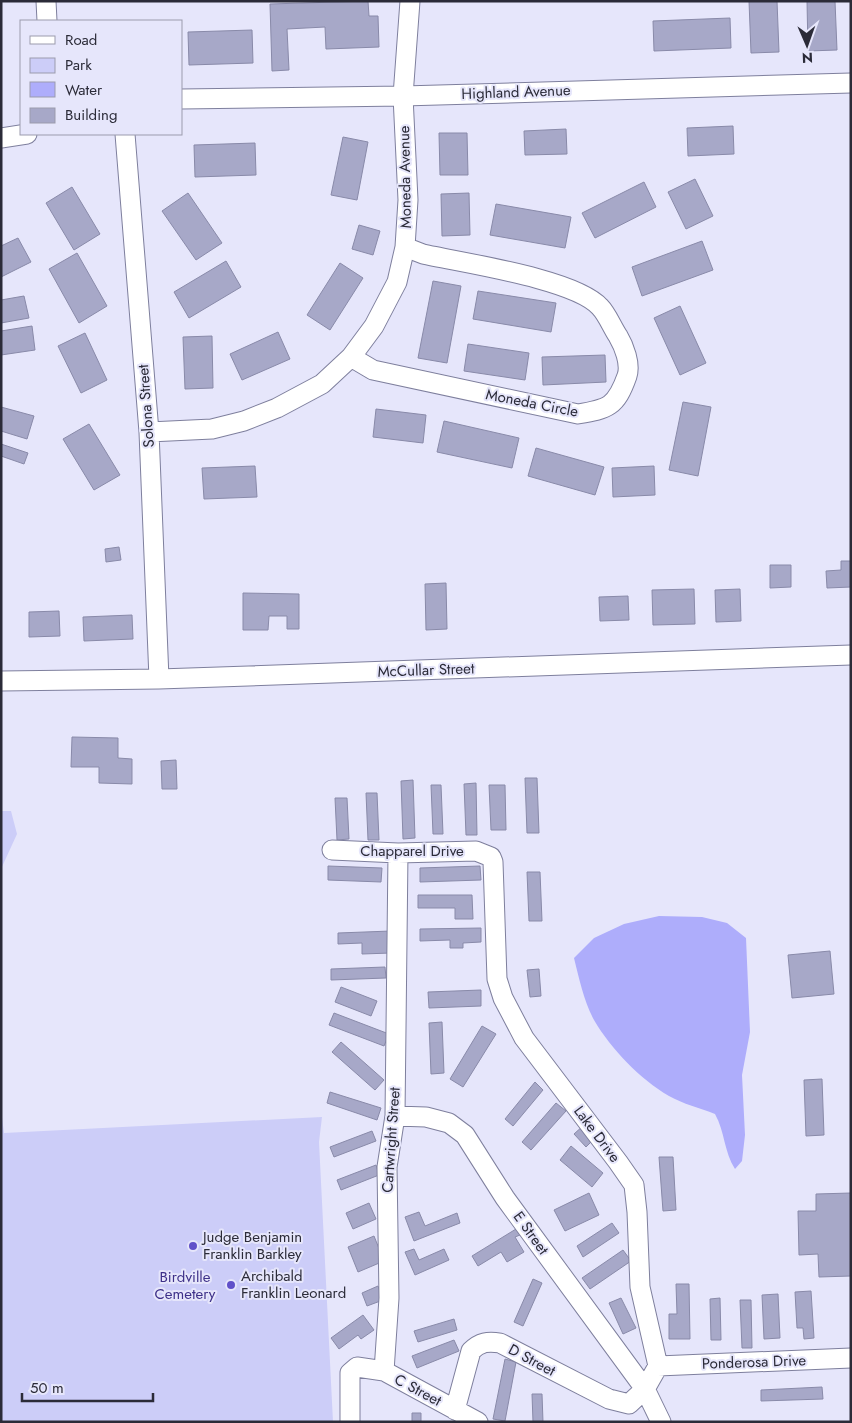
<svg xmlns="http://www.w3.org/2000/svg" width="852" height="1423" viewBox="0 0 852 1423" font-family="Jost,sans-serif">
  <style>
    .green { fill: #cccdf8 }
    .water { fill: #aeadfb }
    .building { fill: #a7a8c8; stroke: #898aa9 }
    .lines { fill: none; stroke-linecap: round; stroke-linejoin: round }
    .street-casing { stroke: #7e7f9d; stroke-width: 21 }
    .street { stroke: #fff; stroke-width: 19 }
    .poi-dot { fill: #6050c9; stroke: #e6e6fb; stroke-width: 2 }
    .labels { text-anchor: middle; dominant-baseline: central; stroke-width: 4; stroke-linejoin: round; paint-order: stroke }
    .street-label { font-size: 15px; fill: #2b2b38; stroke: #e6e6fb }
    .poi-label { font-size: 15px; fill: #2b2b38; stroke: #e6e6fb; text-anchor: start }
    .park-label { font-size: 15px; fill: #3e3189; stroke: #e6e6fb }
  </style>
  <rect width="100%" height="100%" fill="#e6e6fb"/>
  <path class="green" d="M 1,811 L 11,811 L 17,834 L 1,869 Z
    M 1,1110 L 4,1133 L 322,1117 L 319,1142 L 333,1422 L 1,1422 Z"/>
  <path class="water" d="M 659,916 L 702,917 L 727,923 L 746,938 L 750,1032 L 742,1075 L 745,1135 L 742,1161 L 735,1169 C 724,1152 725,1132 715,1114 C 700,1108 683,1104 669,1096 C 640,1079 611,1049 594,1020 C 584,1002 579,978 574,958 L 594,938 L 624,924 Z"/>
  <path class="building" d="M 368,1 L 369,16 L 378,16 L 379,47 L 326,49 L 325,27 L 287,29 L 289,70 L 272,71 L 270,4 Z
    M 749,1 L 777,1 L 779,52 L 751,53 Z
    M 807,1 L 835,1 L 837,50 L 808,51 Z
    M 730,18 L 731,48 L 654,51 L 653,21 Z
    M 252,30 L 253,63 L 189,65 L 188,32 Z
    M 733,126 L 734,154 L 688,156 L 687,128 Z
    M 566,129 L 567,154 L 525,155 L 524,131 Z
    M 439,133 L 467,133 L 468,175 L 440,175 Z
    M 343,137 L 368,142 L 357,200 L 331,195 Z
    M 255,143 L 256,175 L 195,177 L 194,145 Z
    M 695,179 L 713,216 L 686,229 L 668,192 Z
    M 644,182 L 656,207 L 595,238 L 582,213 Z
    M 72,187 L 100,234 L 74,250 L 46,203 Z
    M 188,193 L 222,243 L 196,260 L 162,211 Z
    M 469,193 L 470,235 L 442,236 L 441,194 Z
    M 496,204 L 571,217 L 565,248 L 490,235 Z
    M 359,225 L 380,231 L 373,255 L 352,249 Z
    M 18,238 L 31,262 L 1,277 L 1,246 Z
    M 702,241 L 713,270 L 642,296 L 632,267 Z
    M 77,253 L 107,306 L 79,323 L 49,269 Z
    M 226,261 L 241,287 L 189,318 L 174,292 Z
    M 340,263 L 363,278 L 330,330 L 307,315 Z
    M 433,281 L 461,286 L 447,363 L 418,358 Z
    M 478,291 L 556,303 L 551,332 L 473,319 Z
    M 24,296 L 29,318 L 1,323 L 1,300 Z
    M 680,306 L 706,363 L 680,375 L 654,318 Z
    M 32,326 L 35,350 L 1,355 L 1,331 Z
    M 278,332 L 290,359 L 242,380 L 230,354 Z
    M 85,333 L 107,380 L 81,393 L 58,346 Z
    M 212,336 L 213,388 L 185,389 L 183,337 Z
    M 468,344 L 529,353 L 525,380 L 464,371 Z
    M 605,355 L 606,382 L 543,385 L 542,357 Z
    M 683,402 L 711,407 L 698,476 L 669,470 Z
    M 1,407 L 34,416 L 27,439 L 1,431 Z
    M 376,409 L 426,415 L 423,443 L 373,437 Z
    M 444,421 L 519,438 L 512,468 L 437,452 Z
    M 89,424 L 120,475 L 94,490 L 63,439 Z
    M 1,444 L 28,453 L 24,464 L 1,456 Z
    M 536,448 L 604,467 L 595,495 L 528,476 Z
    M 255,466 L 257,497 L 204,499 L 202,468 Z
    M 654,466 L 655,495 L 613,497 L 612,468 Z
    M 119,547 L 121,560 L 106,562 L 105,549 Z
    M 841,561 L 851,561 L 851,587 L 827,588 L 826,571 L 841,570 Z
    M 770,565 L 791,565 L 791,587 L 770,588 Z
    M 446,583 L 447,629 L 426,630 L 425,584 Z
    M 694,589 L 695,624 L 653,625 L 652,590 Z
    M 740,589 L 741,621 L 716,622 L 715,590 Z
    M 243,593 L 299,594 L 299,629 L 287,629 L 287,616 L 269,616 L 268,630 L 243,630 Z
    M 628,596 L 629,620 L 600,621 L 599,597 Z
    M 59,611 L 60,636 L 29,637 L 29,612 Z
    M 132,615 L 133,639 L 84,641 L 83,617 Z
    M 72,737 L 118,738 L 118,758 L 132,759 L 132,784 L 99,783 L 99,767 L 71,767 Z
    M 176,760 L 177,789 L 162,789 L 161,761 Z
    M 525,778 L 537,778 L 539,833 L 527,833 Z
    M 413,780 L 415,838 L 403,839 L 401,781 Z
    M 476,783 L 477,835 L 466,835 L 464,784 Z
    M 431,785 L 441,785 L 443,834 L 433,834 Z
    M 489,785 L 505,785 L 506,830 L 491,830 Z
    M 366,793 L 377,793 L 379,840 L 368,840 Z
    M 335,798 L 347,798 L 349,839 L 337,840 Z
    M 328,866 L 382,868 L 381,882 L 328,880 Z
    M 480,866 L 481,880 L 420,882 L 420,868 Z
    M 527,872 L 540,872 L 542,921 L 529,921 Z
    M 418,895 L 472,895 L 473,919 L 455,919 L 455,908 L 418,908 Z
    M 481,928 L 481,942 L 463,943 L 463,948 L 450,948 L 450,940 L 420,941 L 420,929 Z
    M 391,931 L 391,953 L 362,954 L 362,943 L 338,944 L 338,933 Z
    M 830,951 L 834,994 L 792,998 L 788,955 Z
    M 385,967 L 386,978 L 331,980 L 331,969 Z
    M 539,969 L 541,996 L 530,997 L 527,970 Z
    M 341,987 L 377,1001 L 371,1016 L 335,1002 Z
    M 481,990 L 481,1006 L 429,1008 L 428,992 Z
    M 334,1013 L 389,1034 L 384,1046 L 329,1025 Z
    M 442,1022 L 444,1073 L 431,1074 L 429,1023 Z
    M 482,1026 L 496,1034 L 463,1087 L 450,1079 Z
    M 341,1042 L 384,1080 L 375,1090 L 332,1052 Z
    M 822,1079 L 824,1135 L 806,1136 L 804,1080 Z
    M 535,1082 L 543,1090 L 513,1126 L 505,1119 Z
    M 330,1092 L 381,1108 L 377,1120 L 327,1103 Z
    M 556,1103 L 566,1111 L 531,1150 L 522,1142 Z
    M 584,1125 L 596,1137 L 586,1147 L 574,1134 Z
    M 372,1131 L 376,1141 L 334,1157 L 330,1147 Z
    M 571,1146 L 603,1173 L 592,1187 L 560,1160 Z
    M 659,1157 L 673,1157 L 676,1210 L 663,1211 Z
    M 376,1165 L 379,1175 L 341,1190 L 337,1180 Z
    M 589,1193 L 599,1215 L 565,1231 L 554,1210 Z
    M 851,1193 L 851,1276 L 819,1277 L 818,1254 L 799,1255 L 798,1211 L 816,1211 L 816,1194 Z
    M 369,1203 L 376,1219 L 353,1229 L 346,1213 Z
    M 419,1212 L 425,1226 L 457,1213 L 460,1223 L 414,1241 L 405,1217 Z
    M 612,1223 L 619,1233 L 583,1257 L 577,1246 Z
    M 516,1229 L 520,1235 L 515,1237 L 524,1252 L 507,1262 L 501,1252 L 478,1266 L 472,1256 Z
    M 374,1236 L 384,1261 L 358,1272 L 348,1247 Z
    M 414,1249 L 419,1260 L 444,1249 L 449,1260 L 415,1275 L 405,1252 Z
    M 623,1250 L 631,1261 L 590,1289 L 582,1278 Z
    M 533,1279 L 542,1283 L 523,1326 L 514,1322 Z
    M 676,1284 L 689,1284 L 690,1339 L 669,1339 L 669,1314 L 677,1314 Z
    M 378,1286 L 383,1300 L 367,1306 L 362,1293 Z
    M 811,1291 L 814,1338 L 804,1339 L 803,1328 L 797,1328 L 795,1292 Z
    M 778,1294 L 780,1338 L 764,1339 L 762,1295 Z
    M 621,1298 L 636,1328 L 623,1334 L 609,1303 Z
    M 720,1298 L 721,1340 L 711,1340 L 710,1299 Z
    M 740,1300 L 751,1300 L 752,1348 L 742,1348 Z
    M 363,1315 L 374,1330 L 361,1339 L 358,1335 L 339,1349 L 331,1338 Z
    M 454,1319 L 457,1330 L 418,1342 L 414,1331 Z
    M 454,1340 L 459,1351 L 417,1368 L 412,1356 Z
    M 505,1359 L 516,1362 L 505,1421 L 493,1419 Z
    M 822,1387 L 823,1399 L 761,1401 L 761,1390 Z
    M 532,1394 L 542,1394 L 543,1422 L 533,1422 Z
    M 412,1413 L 421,1413 L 421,1422 L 412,1422 Z"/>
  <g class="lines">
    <g class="street-casing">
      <path id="street" d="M 46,1 L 47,21
        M 181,99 L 403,96 L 851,83
        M 125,134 L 149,432 L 159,679
        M 1,138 L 27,134
        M 351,357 L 373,370 L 578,414 C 608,409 616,407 627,376 C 631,364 624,346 618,336 C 612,327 607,314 600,307 C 575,279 463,263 423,254 L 405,247
        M 149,432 L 212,429 L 244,421 L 277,408 L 322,384 L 351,357 L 374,326 L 397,282 L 405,247 L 408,200 L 403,96 L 410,1
        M 1,681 L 159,679 L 851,655
        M 332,850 L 398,853 L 476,851 L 491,857 L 493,862 L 497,979 L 503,998 L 524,1038 L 618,1162 L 634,1185 L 637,1212 L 640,1287 L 658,1366 L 645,1389 L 661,1422
        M 395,1116 L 426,1117 L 449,1123 L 465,1135 L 505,1198 L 645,1389 L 629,1404 L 609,1399 L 500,1343 C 488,1341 480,1342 471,1351 L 455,1410
        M 658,1366 L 851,1358
        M 384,1371 L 389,1298 L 387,1167 L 395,1116 L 398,853
        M 350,1422 L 350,1373 L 357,1367 L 384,1371 L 478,1422"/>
    </g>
    <use href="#street" class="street"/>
  </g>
  <g class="poi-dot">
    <circle cx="193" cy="1246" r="5"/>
    <circle cx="231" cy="1285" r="5"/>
  </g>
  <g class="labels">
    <g class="street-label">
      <text transform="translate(516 92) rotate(-2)">Highland Avenue</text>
      <text transform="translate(405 177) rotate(-91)">Moneda Avenue</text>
      <text transform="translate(532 403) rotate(11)">Moneda Circle</text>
      <text transform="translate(146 406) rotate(-94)">Solona Street</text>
      <text transform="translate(426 670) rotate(-2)">McCullar Street</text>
      <text x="412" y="851">Chapparel Drive</text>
      <text transform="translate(597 1134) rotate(53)">Lake Drive</text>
      <text transform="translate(391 1140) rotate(-86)">Cartwright Street</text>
      <text transform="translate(531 1233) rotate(54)">E Street</text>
      <text transform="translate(532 1360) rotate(28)">D Street</text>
      <text transform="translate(754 1362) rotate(-2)">Ponderosa Drive</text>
      <text transform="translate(418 1390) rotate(28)">C Street</text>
    </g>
    <g class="poi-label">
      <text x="203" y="1237">Judge Benjamin<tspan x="203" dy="17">Franklin Barkley</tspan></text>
      <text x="241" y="1276">Archibald<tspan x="241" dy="17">Franklin Leonard</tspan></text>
    </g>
    <g class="park-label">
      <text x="185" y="1277">Birdville<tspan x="185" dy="17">Cemetery</tspan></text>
    </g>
  </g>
  <rect width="852" height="1423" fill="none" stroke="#2b2b38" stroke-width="5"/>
  <rect x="20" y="20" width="162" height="115" fill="#e6e6fb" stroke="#9b9bad"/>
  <rect x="30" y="36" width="25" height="8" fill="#ffffff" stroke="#9b9bad"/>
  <text x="65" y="45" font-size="15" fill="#2b2b38">Road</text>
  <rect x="30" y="58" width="25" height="15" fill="#cccdf8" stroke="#9b9bad"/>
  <text x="65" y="70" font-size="15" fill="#2b2b38">Park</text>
  <rect x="30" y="82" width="25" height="15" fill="#aeadfb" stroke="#9b9bad"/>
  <text x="65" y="95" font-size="15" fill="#2b2b38">Water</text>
  <rect x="30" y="108" width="25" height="15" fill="#a7a8c8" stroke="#9b9bad"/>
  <text x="65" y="120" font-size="15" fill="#2b2b38">Building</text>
  <g transform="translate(807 45) rotate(178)" stroke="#e6e6fb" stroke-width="4" paint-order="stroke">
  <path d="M0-4L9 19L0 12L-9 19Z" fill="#2b2b38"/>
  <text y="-8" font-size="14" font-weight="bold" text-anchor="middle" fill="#2b2b38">N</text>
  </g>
  <path d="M22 1393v8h131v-8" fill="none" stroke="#2b2b38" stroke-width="2.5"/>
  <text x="30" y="1393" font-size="15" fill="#2b2b38" stroke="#e6e6fb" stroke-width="4" paint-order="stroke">50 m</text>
</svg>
